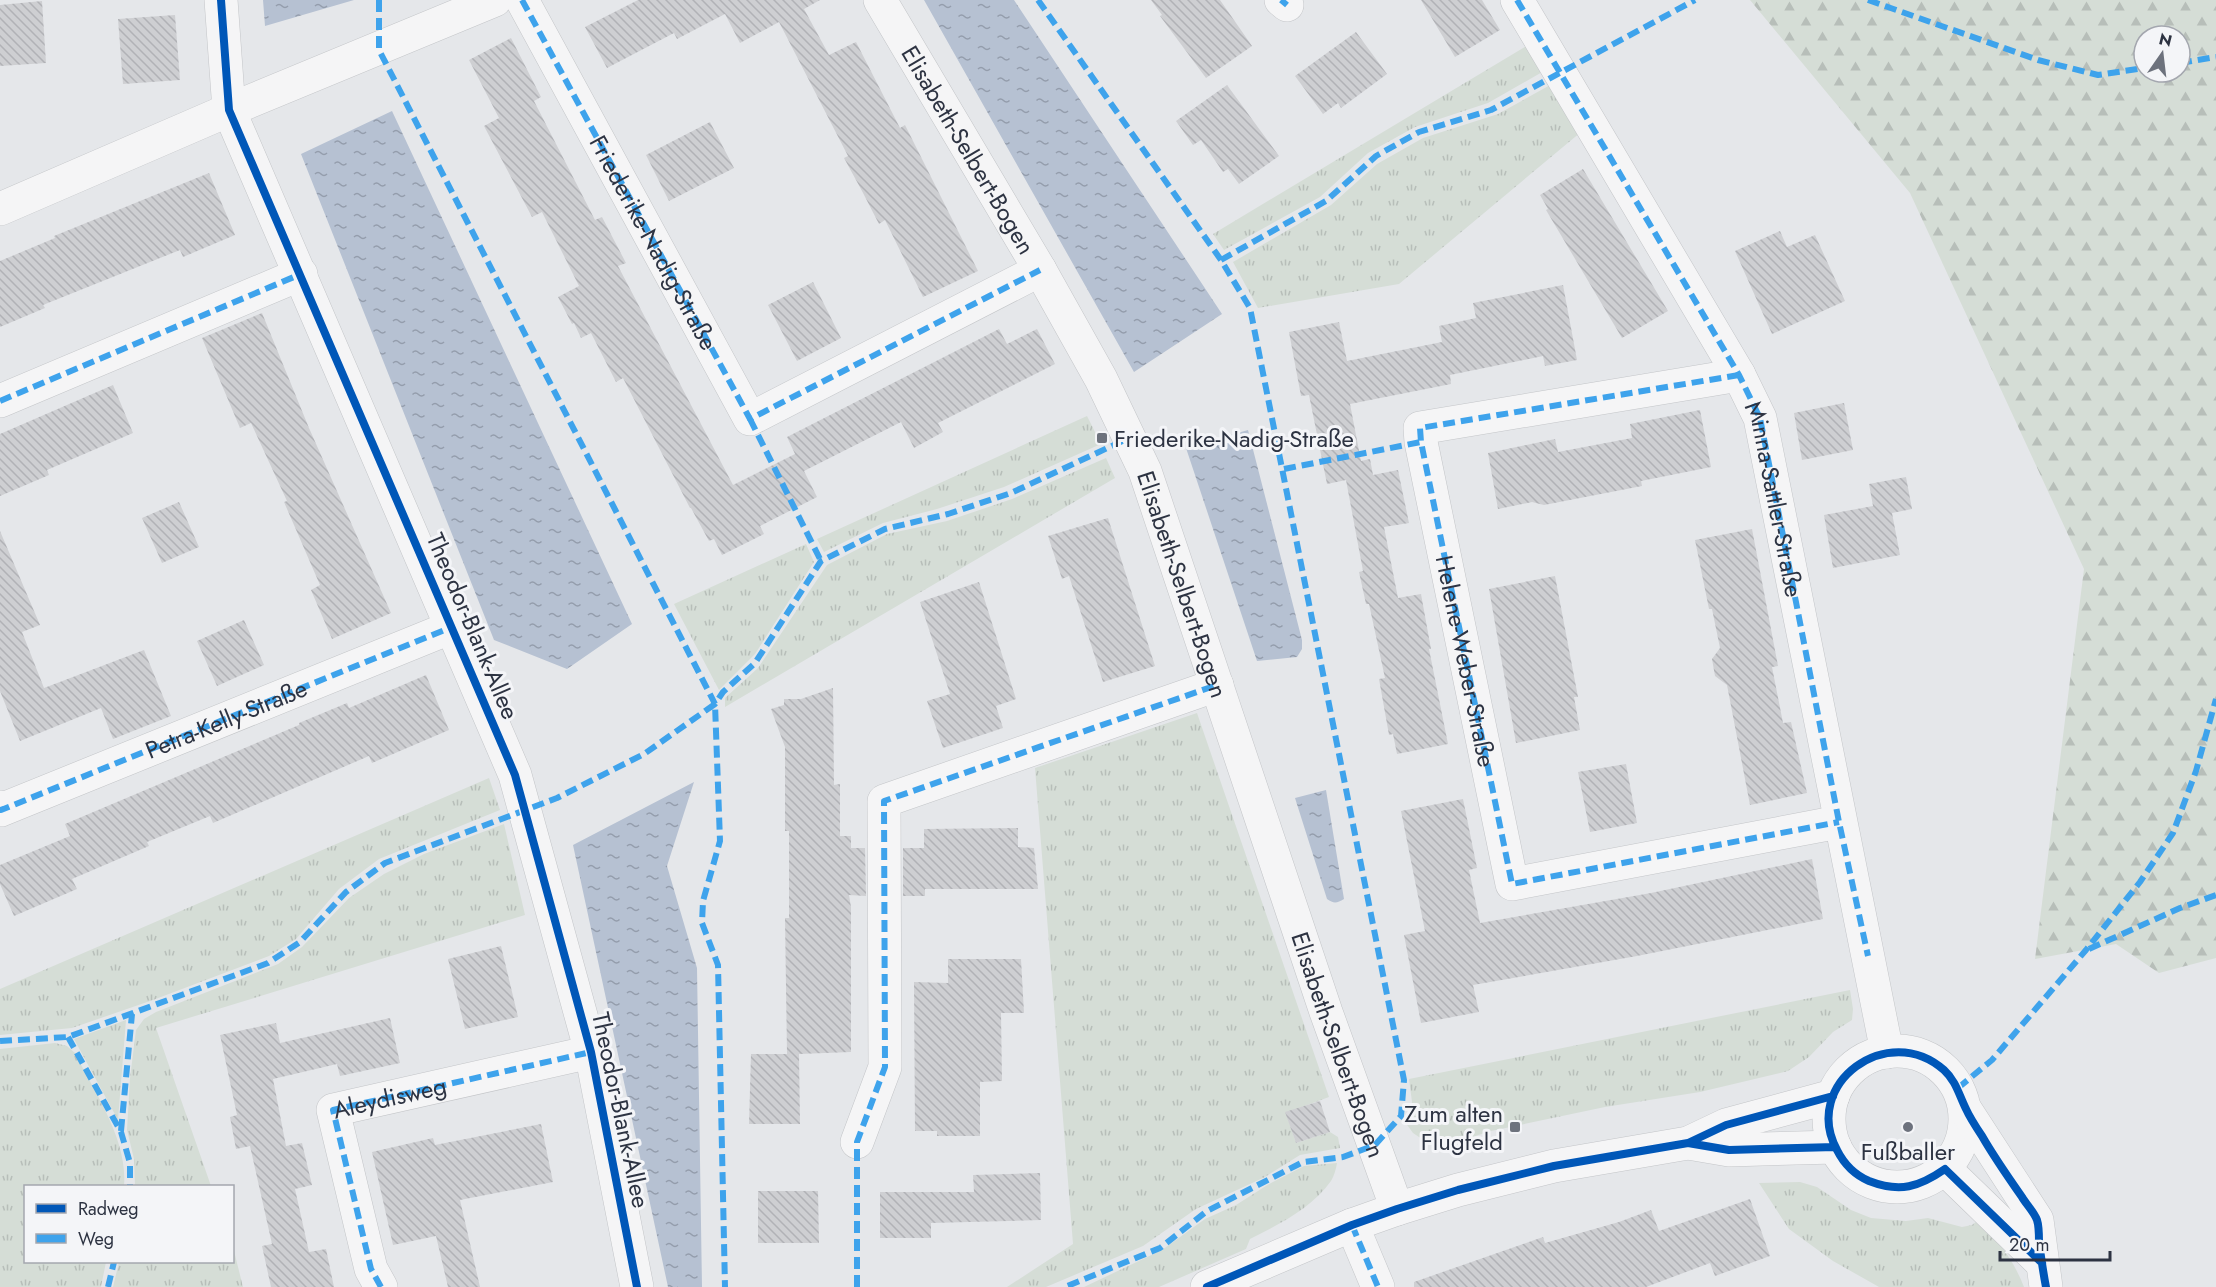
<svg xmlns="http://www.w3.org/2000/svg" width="2216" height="1287" viewBox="0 0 2216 1287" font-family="Jost,sans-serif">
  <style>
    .grass { fill: url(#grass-tufts) }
    .forest { fill: url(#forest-firs); fill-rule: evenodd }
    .water { fill: url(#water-ripples) }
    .building { fill: url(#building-back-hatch) }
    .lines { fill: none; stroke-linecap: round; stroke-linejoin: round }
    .street-casing { stroke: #c3c5c8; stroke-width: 34 }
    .street { stroke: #f5f5f6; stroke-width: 33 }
    .quiet { stroke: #3ea3ec; stroke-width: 6; stroke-dasharray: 12 6; stroke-linecap: butt }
    .cycleway-casing { stroke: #f4f5f8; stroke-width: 11 }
    .cycleway { stroke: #0057b8; stroke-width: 8 }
    .poi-dot { fill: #6d727d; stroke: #f4f5f8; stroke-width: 2 }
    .labels { text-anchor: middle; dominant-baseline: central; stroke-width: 6; stroke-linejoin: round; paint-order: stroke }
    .street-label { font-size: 24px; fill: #2d3342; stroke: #f4f5f8 }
    .poi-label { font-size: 24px; fill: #2d3342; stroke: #f4f5f8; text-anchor: start }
  </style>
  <defs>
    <pattern id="grass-tufts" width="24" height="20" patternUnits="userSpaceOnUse" patternTransform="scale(1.5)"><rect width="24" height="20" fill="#d5ddd6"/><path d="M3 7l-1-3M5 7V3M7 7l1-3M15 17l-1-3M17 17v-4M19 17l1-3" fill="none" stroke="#b7beb9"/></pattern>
    <pattern id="forest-firs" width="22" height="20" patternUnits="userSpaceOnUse" patternTransform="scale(1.5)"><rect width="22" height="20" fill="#d5ddd6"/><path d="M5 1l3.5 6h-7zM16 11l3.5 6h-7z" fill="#b7beb9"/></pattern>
    <pattern id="water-ripples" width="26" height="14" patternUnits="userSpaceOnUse" patternTransform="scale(1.5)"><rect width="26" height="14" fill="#b6c1d2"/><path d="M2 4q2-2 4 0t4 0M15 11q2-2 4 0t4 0" fill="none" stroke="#949dac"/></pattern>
    <pattern id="building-back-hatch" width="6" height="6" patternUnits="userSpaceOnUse" patternTransform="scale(1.5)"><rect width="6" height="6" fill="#cecfd2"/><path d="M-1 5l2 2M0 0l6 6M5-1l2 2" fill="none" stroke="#b1b2b6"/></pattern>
  </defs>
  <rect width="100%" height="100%" fill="#e5e7ea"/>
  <path class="grass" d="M 1528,45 L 1544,71 L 1488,103 L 1415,127 L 1368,153 L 1320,197 L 1224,250 L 1213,234 Z
    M 1552,84 L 1581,132 L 1399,284 L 1258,308 L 1233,262 L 1331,205 L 1377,164 L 1423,138 L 1498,114 Z
    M 1087,416 L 1101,444 L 1004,487 L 937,509 L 883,523 L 824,552 L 817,539 Z
    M 1106,458 L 1115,478 L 725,707 L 725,698 L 758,668 L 827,565 L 887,534 L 947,521 L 1012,499 Z
    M 806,544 L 814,562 L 755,654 L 719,690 L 674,604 Z
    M 1197,713 L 1329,1097 L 1286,1113 L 1296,1143 L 1330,1132 L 1338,1137 L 1340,1148 L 1300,1155 L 1265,1177 L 1196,1209 L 1143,1246 L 1046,1287 L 1007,1287 L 1073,1244 L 1035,768 Z
    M 489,778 L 500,810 L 379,859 L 339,889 L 296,939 L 269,956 L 153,1000 L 72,1028 L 0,1035 L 0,989 Z
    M 504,824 L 525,915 L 156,1028 L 211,1186 L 135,1186 L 134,1159 L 127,1130 L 130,1078 L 136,1030 L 144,1019 L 156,1012 L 278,964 L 302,947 L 349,898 L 384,874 L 424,854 Z
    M 1850,990 L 1853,1009 L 1852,1020 L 1833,1032 L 1809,1057 L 1788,1071 L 1700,1092 L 1605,1107 L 1491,1131 L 1447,1145 L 1428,1143 L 1413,1133 L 1405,1122 L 1412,1102 L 1409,1079 Z
    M 126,1020 L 118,1120 L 74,1039 Z
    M 55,1043 L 67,1046 L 75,1053 C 95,1093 128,1140 124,1186 L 26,1186 L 26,1262 L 106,1262 L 101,1287 L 0,1287 L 0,1049 Z
    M 1337,1163 C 1336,1169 1334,1176 1331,1181 C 1312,1208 1278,1225 1250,1239 L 1246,1249 L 1159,1287 L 1084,1287 L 1162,1250 L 1205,1219 L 1236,1205 L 1269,1184 L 1304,1166 Z
    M 1800,1182 L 1817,1187 L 1851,1210 L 1871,1218 L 1906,1221 L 1928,1218 L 1962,1227 L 1972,1225 L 1980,1219 C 1998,1240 2014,1261 2024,1287 L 1879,1287 L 1833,1261 L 1789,1229 L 1759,1183 Z
    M 233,1247 L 243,1287 L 113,1287 L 119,1262 L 232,1262 Z"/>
  <path class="forest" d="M 1750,0 L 2216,0 L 2216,958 L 2159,973 L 2116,944 L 2035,959 L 2084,569 L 1910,193 ZM 2144,36 L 2180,36 L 2180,72 L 2144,72 Z"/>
  <path class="water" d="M 263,0 L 354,0 L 265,26 Z
    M 924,0 L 1014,0 L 1222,314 L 1134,372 Z
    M 392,111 L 632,624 L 567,669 L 494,640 L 301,154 Z
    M 1248,430 L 1302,640 L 1302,649 L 1297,657 L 1257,661 L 1186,448 Z
    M 694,782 L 667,866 L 697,968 L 702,1287 L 668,1287 L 573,845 Z
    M 1326,790 L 1344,899 C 1337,903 1334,904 1327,899 L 1295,798 Z"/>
  <path class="building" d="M 638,0 L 820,0 L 804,9 L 829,55 L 856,42 L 900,128 L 905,125 L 978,271 L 923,297 L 885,220 L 879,224 L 862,191 L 844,158 L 848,156 L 779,22 L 740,43 L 725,14 L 677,39 L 674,33 L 607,68 L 585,27 Z
    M 1151,0 L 1220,0 L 1252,46 L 1206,78 L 1160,16 L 1162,15 Z
    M 1421,0 L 1482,0 L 1500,30 L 1455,57 Z
    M 42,1 L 46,63 L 0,66 L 0,5 Z
    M 175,15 L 180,80 L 123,84 L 118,19 Z
    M 1356,32 L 1387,74 L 1341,108 L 1338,103 L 1323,114 L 1295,76 Z
    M 511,38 L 541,97 L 534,101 L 595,220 L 602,217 L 615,242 L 626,263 L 618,266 L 733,485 L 795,454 L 787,437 L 999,329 L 1007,344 L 1037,329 L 1055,364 L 938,423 L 943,432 L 914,448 L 901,422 L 804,471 L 817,497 L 760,526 L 764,534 L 722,555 L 714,539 L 709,541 L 691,508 L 690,508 L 623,378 L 616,382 L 591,333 L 581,338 L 574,323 L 572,324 L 558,297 L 579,286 L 542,212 L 532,217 L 484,126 L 499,118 L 469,60 Z
    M 1227,85 L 1279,156 L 1239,184 L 1228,169 L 1223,172 L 1201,140 L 1193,145 L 1176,121 Z
    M 710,122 L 734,168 L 669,201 L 646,155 Z
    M 1583,169 L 1668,311 L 1622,338 L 1546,210 L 1548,209 L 1540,195 Z
    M 209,173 L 235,235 L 183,257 L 180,250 L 43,305 L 45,308 L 0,327 L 0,261 L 55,238 L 54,236 Z
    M 1780,231 L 1787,247 L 1815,235 L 1845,301 L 1772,334 L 1735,251 Z
    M 813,282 L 841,338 L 797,361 L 768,305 Z
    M 1563,285 L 1577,360 L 1545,366 L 1543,356 L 1450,375 L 1451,384 L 1350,404 L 1361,461 L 1370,459 L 1373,475 L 1398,470 L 1409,523 L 1384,527 L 1398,598 L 1421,594 L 1431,649 L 1429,649 L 1448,744 L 1397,754 L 1393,734 L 1389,735 L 1379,679 L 1385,678 L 1369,604 L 1366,604 L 1359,572 L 1363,571 L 1346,480 L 1327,484 L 1309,395 L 1301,396 L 1289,332 L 1339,322 L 1347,361 L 1442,342 L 1439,326 L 1476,318 L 1473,303 Z
    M 262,313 L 309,428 L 391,613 L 332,639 L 311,590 L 320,585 L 284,502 L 287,501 L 251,423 L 240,428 L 202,338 Z
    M 113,385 L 133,433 L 47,470 L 49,475 L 0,496 L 0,434 Z
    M 1844,403 L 1853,450 L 1802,460 L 1794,413 Z
    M 1700,410 L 1711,467 L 1641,481 L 1642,486 L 1544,505 L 1532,502 L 1498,509 L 1488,453 L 1555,439 L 1558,452 L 1632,438 L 1630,424 Z
    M 1906,477 L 1912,509 L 1892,513 L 1900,555 L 1833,568 L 1824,515 L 1873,506 L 1869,484 Z
    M 179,502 L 199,547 L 162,563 L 142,518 Z
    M 1108,518 L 1155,666 L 1103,682 L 1069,576 L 1062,579 L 1048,536 Z
    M 1752,529 L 1778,666 L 1772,667 L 1783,723 L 1791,722 L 1807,793 L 1750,805 L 1727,685 L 1715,676 L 1712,659 L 1720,648 L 1712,609 L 1709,609 L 1695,540 Z
    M 0,531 L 40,625 L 22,632 L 44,688 L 144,650 L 171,716 L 113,739 L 101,708 L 20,741 L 0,691 Z
    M 1555,576 L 1578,697 L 1574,697 L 1580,730 L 1516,743 L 1489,589 Z
    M 979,582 L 1016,699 L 996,706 L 1003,728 L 943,748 L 927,701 L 950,694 L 920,602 Z
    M 244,620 L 264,665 L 217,686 L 197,641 Z
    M 426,675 L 449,730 L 372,763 L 369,756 L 213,823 L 210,816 L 147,842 L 149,846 L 72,879 L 77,889 L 14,916 L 0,884 L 0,865 L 70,836 L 65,824 L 299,725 L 299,723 L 347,703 L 349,708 Z
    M 833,688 L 834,785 L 840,784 L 840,836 L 851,836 L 851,848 L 865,848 L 866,896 L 849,895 L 851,907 L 851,1052 L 799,1054 L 800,1124 L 749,1124 L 751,1054 L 787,1054 L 785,918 L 789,918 L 789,831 L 785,831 L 785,747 L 771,709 L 784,705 L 784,699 L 801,699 Z
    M 1626,764 L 1637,823 L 1590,832 L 1578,772 Z
    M 1463,799 L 1477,868 L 1469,870 L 1480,923 L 1651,893 L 1812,859 L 1823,919 L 1637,956 L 1473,985 L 1479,1012 L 1421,1023 L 1404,935 L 1425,931 L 1401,811 Z
    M 1018,828 L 1018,847 L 1034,848 L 1038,889 L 925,889 L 925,896 L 903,896 L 903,848 L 924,848 L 924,829 Z
    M 501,946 L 518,1017 L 465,1029 L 448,959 Z
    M 948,959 L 1021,959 L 1024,1013 L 1001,1013 L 1002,1081 L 980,1082 L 980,1136 L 937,1136 L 937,1131 L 915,1131 L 914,982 L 948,983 Z
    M 390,1018 L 400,1063 L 340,1076 L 337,1064 L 273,1079 L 286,1146 L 302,1143 L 312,1185 L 295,1189 L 309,1252 L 326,1249 L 334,1287 L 271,1287 L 262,1246 L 272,1244 L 250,1146 L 236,1149 L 230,1117 L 237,1115 L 220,1035 L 276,1023 L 280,1043 Z
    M 1320,1101 L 1330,1132 L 1296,1143 L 1285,1112 Z
    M 541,1124 L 553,1182 L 460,1200 L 480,1287 L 448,1287 L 436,1236 L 393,1245 L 372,1152 L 433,1138 L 435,1145 Z
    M 1040,1173 L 1041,1220 L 931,1223 L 931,1238 L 880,1238 L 880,1192 L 974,1192 L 973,1175 Z
    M 758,1191 L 818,1191 L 819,1243 L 758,1243 Z
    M 1750,1199 L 1770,1256 L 1715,1276 L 1710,1263 L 1646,1287 L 1414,1287 L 1414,1282 L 1543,1237 L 1545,1243 L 1619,1222 L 1651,1210 L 1659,1231 Z"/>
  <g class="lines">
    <g class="street-casing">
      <g id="street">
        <path d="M 221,0 L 229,110 L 515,775 L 591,1052 L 637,1287"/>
        <path id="s1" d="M 522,0 L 750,419 L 1040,270"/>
        <path id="s2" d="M 880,0 L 1040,270 L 1101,379 L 1145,471 L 1326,1012 L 1397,1209"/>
        <path d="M 1281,0 L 1287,5"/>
        <path d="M 1517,0 L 1739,375 L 1760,418 L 1887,1052"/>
        <path d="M 0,209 L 229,110 L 495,0"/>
        <path d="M 1739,375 L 1420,428 L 1421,442 L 1512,884 L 1839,822"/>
        <path d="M 0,401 L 301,274"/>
        <path d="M 0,807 L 1,810 L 452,627"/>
        <circle cx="1897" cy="1119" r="68"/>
        <path d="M 1965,1109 L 2037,1220 L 2046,1287"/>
        <path d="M 857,1142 L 885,1067 L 884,801 L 1217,685"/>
        <path d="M 1688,1143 L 1729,1150 L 1835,1147"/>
        <path d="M 1945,1169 L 2042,1263"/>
        <path d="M 1352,1225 L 1378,1287"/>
        <path d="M 381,1287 L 371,1269 L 333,1110 L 591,1052"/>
        <path d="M 1207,1287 L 1352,1225 L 1397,1209 L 1458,1190 L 1554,1166 L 1688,1143 L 1726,1125 L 1833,1096"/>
      </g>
    </g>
    <use href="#street" class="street"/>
    <g class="quiet">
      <path d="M 379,0 L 379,50 L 715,704 L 723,692 L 755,663 L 821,561 L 885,529 L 948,514 L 1011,493 L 1131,437"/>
      <path d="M 522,0 L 750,419 L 1040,270"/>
      <path d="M 1038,0 L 1221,260 L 1250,308 L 1404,1080 L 1401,1116 L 1375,1145 L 1343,1157 L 1303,1162 L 1207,1211 L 1160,1248 L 1065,1287"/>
      <path d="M 1281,0 L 1287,5"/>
      <path id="s3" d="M 1517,0 L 1739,375 L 1760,418 L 1839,822 L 1868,956"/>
      <path d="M 1868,0 L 2038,60 L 2098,75 L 2144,68"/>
      <path d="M 2180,63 L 2216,57"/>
      <path d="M 1221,260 L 1326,201 L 1376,156 L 1419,132 L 1491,110 L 1695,0"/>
      <path id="s4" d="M 1739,375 L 1420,428 L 1421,442 L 1512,884 L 1839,822"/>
      <path d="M 0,401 L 301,274"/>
      <path d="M 750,419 L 821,561"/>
      <path d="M 1284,469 L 1421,442"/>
      <path id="s5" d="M 0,807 L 1,810 L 452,627"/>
      <path d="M 2089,949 L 2180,908 L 2216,895"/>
      <path d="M 68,1037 L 121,1132 L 130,1163 L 130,1186"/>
      <path d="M 0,1041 L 68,1037 L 268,963 L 300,942 L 346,892 L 385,863 L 557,798 L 644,754 L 715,704 L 720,841 L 703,901 L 702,923 L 718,965 L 725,1287"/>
      <path d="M 1958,1088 L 1992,1060 L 2086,950 L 2140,882 L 2173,833 L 2196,771 L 2216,699"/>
      <path d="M 121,1131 L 132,1014"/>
      <path d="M 1352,1225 L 1378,1287"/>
      <path d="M 108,1287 L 114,1262"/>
      <path id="s6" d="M 381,1287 L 371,1269 L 333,1110 L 591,1052"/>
      <path d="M 857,1287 L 857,1142 L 885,1067 L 884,801 L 1217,685"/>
    </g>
    <g class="cycleway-casing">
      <path id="cycleway" d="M 221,0 L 229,110 L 515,775 L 591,1052 L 637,1287
        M 1688,1143 L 1729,1150 L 1835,1147
        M 2042,1263 L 1945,1169 C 1919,1187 1900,1193 1869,1181 C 1855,1175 1844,1164 1837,1150 C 1801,1084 1888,1020 1944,1070 C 1956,1081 1959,1095 1966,1109 C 1970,1118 1976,1127 1982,1136 C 1994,1157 2008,1177 2022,1197 C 2026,1204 2034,1212 2037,1220 C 2039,1226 2039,1235 2039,1242 C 2041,1257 2043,1272 2046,1287
        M 1207,1287 L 1352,1225 L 1397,1209 L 1458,1190 L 1554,1166 L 1688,1143 L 1726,1125 L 1833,1096"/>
    </g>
    <use href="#cycleway" class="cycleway"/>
  </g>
  <g class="poi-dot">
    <rect x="1096" y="432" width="12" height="12" rx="3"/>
    <rect x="1509" y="1121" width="12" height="12" rx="3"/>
    <circle cx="1908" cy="1127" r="6"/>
  </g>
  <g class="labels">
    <g class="street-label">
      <text stroke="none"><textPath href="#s2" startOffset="174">Elisabeth-Selbert-Bogen</textPath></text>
      <text stroke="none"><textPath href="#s1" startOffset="276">Friederike-Nadig-Straße</textPath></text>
      <text stroke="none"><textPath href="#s3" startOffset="566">Minna-Sattler-Straße</textPath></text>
      <text stroke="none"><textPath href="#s2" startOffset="660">Elisabeth-Selbert-Bogen</textPath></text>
      <text transform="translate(473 626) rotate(67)">Theodor-Blank-Allee</text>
      <text stroke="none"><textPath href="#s4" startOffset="561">Helene-Weber-Straße</textPath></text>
      <text stroke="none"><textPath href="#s5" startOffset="246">Petra-Kelly-Straße</textPath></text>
      <text stroke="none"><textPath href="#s2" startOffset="1146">Elisabeth-Selbert-Bogen</textPath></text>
      <text stroke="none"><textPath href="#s6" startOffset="242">Aleydisweg</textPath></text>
      <text transform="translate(621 1110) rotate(78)">Theodor-Blank-Allee</text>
    </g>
    <g class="poi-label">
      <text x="1114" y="438">Friederike-Nadig-Straße</text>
      <text x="1503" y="1113" text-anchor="end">Zum alten<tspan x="1503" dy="28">Flugfeld</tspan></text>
      <text x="1908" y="1151" text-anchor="middle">Fußballer</text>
    </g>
  </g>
  <rect x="24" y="1185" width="210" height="78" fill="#f4f5f8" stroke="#a4a7af" stroke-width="1.5"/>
  <rect x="36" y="1204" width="30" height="9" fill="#0057b8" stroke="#a4a7af" stroke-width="1.5"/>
  <text x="78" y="1215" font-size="18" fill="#2d3342">Radweg</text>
  <rect x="36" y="1234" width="30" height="9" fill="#3ea3ec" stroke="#a4a7af" stroke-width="1.5"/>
  <text x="78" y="1245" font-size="18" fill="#2d3342">Weg</text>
  <g transform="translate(2162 54) rotate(14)"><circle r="28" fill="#f4f5f8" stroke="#a4a7af" stroke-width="1.5"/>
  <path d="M0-4.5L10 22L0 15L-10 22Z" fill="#6d727d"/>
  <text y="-9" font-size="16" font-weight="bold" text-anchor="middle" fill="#2d3342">N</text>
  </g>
  <path d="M2000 1251v9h110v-9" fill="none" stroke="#2d3342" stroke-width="3"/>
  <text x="2009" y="1251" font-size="18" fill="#2d3342" stroke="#f4f5f8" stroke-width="4.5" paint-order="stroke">20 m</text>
</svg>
